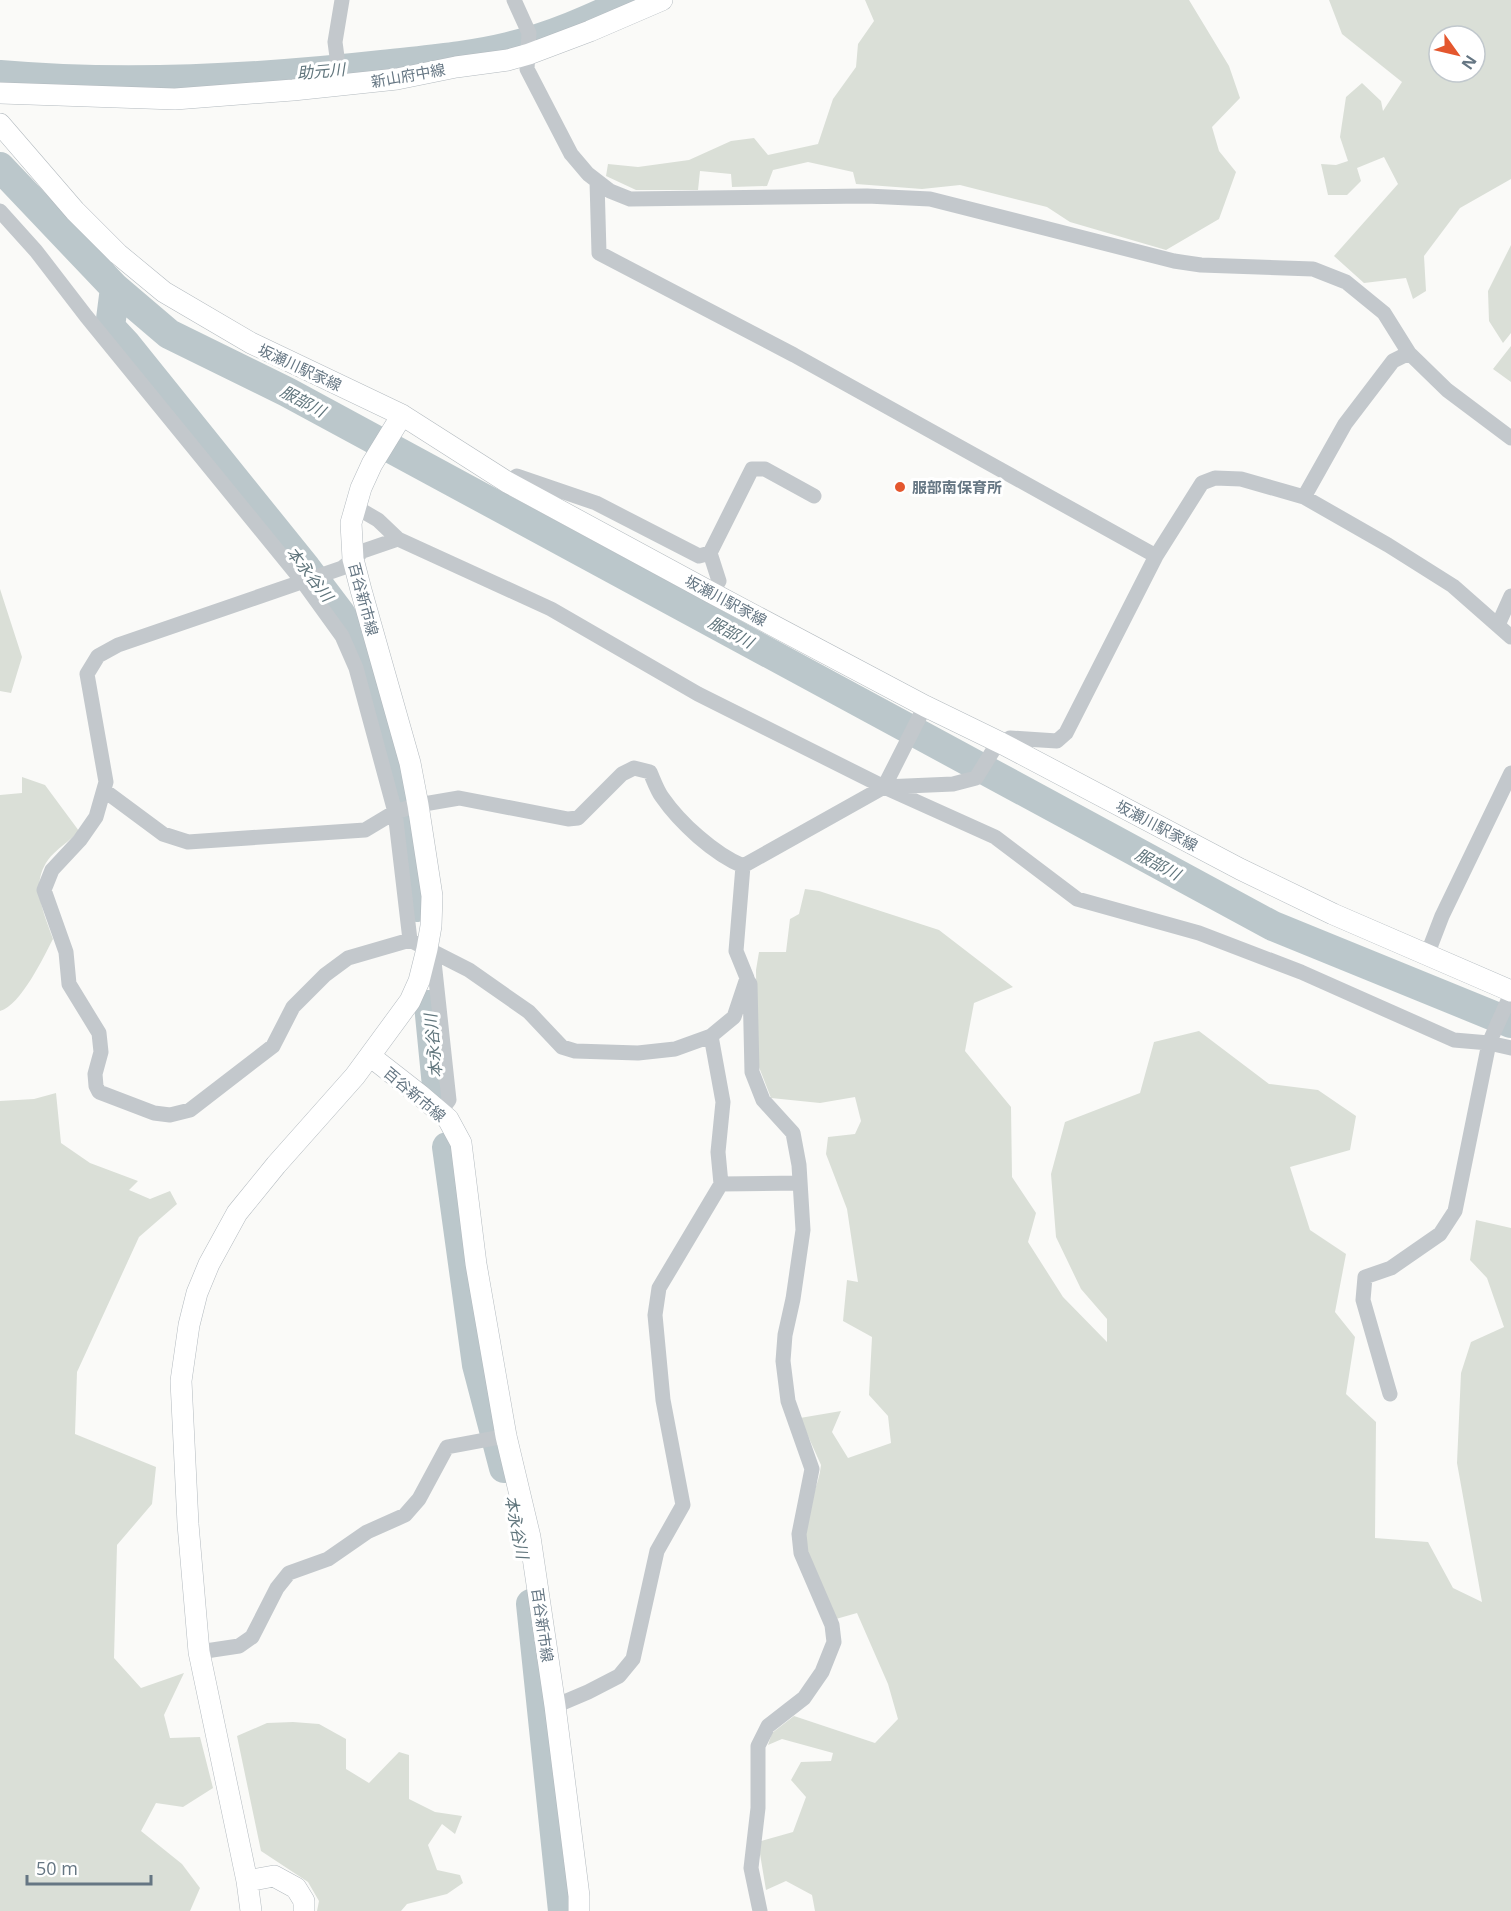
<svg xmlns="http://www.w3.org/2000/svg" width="1511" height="1911" viewBox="0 0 1511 1911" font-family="'Open Sans','Noto Sans JP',sans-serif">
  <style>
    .green { fill: #dadfd7; fill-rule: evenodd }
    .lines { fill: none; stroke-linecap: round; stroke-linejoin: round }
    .river { stroke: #bbc7cb; stroke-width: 30 }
    .secondary-casing { stroke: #b3babf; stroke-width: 22 }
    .street { stroke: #c3c8cc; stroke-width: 15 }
    .secondary { stroke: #fff; stroke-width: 21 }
    .poi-dot { fill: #e4572e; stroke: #fff; stroke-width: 2 }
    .labels { text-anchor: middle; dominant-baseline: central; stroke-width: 6; stroke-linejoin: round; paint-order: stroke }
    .street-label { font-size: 15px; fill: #657683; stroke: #fff }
    .poi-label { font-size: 15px; font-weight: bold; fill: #657683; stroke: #fff; text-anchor: start }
    .water-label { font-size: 16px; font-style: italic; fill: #60757c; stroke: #fff }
  </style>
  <rect width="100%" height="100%" fill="#fafaf8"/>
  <path class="green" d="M 865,0 L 1189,0 L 1229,66 L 1240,98 L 1212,127 L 1219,151 L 1236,172 L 1219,219 L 1166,250 L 1070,222 L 1047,207 L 960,185 L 922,189 L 856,184 L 853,172 L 808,162 L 773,170 L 767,186 L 732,187 L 731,174 L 700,171 L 698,190 L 636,190 L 606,176 L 608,164 L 638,167 L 689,160 L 731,141 L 754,138 L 768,155 L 818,144 L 833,99 L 856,67 L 858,44 L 874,21 Z
    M 1329,0 L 1511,0 L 1511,179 L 1460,208 L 1424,256 L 1426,291 L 1413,299 L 1406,278 L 1364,283 L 1334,256 L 1398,184 L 1384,157 L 1357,168 L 1361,181 L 1347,195 L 1328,195 L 1321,164 L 1336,165 L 1348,161 L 1340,137 L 1346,97 L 1362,83 L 1381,101 L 1383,111 L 1402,82 L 1342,34 ZM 1439,36 L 1475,36 L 1475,72 L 1439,72 Z
    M 1511,245 L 1511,333 L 1503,343 L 1489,321 L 1488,291 Z
    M 1511,346 L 1511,382 L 1493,369 Z
    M 0,589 L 22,657 L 11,693 L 0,691 Z
    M 22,777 L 45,785 L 79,831 C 70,841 55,850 48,860 C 30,885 44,913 53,939 C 43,958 21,1005 0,1011 L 0,795 L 22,793 Z
    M 805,889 L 819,891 L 939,930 L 1013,987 L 974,1003 L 965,1051 L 1011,1107 L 1012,1177 L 1036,1213 L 1028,1242 L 1063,1297 L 1107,1342 L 1107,1319 L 1081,1289 L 1056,1237 L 1051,1174 L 1065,1122 L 1140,1093 L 1154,1042 L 1199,1031 L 1269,1084 L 1318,1090 L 1356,1116 L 1350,1150 L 1290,1167 L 1310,1230 L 1346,1254 L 1335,1312 L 1355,1337 L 1346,1394 L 1376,1422 L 1375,1538 L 1428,1542 L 1453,1588 L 1482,1602 L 1457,1463 L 1461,1373 L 1471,1342 L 1504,1327 L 1487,1278 L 1470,1260 L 1476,1220 L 1511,1228 L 1511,1911 L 815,1911 L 812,1895 L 786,1881 L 766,1890 L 758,1842 L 793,1832 L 806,1797 L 791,1780 L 801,1762 L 831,1761 L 833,1753 L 782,1739 L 768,1745 L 772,1733 L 794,1716 L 875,1743 L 898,1719 L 888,1684 L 857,1613 L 836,1619 C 830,1605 801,1542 802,1532 C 804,1509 819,1488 821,1465 L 800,1418 L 841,1411 L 832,1432 L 848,1458 L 891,1443 L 888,1416 L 869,1395 L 872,1337 L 843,1321 L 847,1280 L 858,1282 L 847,1209 L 826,1154 L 828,1137 L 855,1134 L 861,1121 L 855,1097 L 820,1103 L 771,1098 L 757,1062 L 756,970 L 759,952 L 786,952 L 790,919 L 799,914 Z
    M 56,1093 L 61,1143 L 90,1163 L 138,1181 L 129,1190 L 150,1199 L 170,1191 L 177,1204 L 139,1237 L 77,1372 L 75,1434 L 156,1467 L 152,1504 L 117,1545 L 114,1658 L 141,1688 L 184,1673 L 164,1715 L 170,1738 L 200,1737 L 213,1788 L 183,1807 L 156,1803 L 141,1831 L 182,1864 L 200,1888 L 190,1911 L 0,1911 L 0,1101 L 34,1099 Z
    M 293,1722 L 319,1724 L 346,1739 L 346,1769 L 369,1783 L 399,1752 L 409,1755 L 409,1799 L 435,1812 L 462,1816 L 455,1834 L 442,1824 L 428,1845 L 437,1870 L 460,1875 L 463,1883 L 447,1894 L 407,1904 L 401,1911 L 317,1911 L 319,1901 L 308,1882 L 261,1851 L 237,1736 L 267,1723 Z"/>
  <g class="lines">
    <path class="river" d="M 0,75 C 127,86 256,79 382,65 C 424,60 467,57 508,47 C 551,37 591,19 631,0
      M 0,167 L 115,288 L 169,334 L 287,392 L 1273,926 L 1511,1023
      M 115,288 L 110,327 L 125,343 L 306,568 L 340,613 L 366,659 L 409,823 L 417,907
      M 429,1005 L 437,1086
      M 447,1147 L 477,1365 L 504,1468
      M 531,1604 L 563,1911"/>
    <g class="secondary-casing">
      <path id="secondary" d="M 0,93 L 175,99 L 293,90 L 397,79 L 456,67 L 508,60 L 529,54 L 590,31 L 662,0
        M 0,124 L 75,211 L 118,254 L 164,292 L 251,343 L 402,415 L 507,482 L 712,593 L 925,706 L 1001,743 L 1240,869 L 1333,914 L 1511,991
        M 370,1056 L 420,1095 L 448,1119 L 461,1143 L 476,1264 L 506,1436 L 530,1537 L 555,1706 L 579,1896 L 579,1911
        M 247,1881 L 274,1876 L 296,1888 L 304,1901 L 304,1911
        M 251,1911 L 247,1881 L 199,1652 L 188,1524 L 181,1381 L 189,1325 L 197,1293 L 209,1264 L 237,1213 L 276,1165 L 355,1076 L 410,1001 L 419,981 L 427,949 L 431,926 L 432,896 L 418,805 L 410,763 L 361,590 L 353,559 L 351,523 L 361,488 L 372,464 L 402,415"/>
    </g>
    <path class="street" d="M 514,0 L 529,33 L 527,69 L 571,154 L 588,174 L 610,191 L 630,199 L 867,196 L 930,199 L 1174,261 L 1201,265 L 1313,269 L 1346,282 L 1384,313 L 1409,353 L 1447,390 L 1511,438
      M 335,85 L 337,57 L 335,42 L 342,0
      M 597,181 L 599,253 L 794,355 L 1156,556
      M 0,211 L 36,251 L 86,316 L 303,582 L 342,636 L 356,668 L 395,812 L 410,940
      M 507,482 L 517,476 L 596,503 L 699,556 L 710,553 L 752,469 L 765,469 L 814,496
      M 1304,497 L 1345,424 L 1393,361 L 1409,353
      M 354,506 L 378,520 L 398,539 L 551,609 L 698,694 L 884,787 L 995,837 L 1077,899 L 1199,933 L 1301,972 L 1454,1040 L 1489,1043 L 1511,1048
      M 398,539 L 363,551 L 342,568 L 118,645 L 98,656 L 87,674 L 106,782 L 96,817 L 80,840 L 52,870 L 44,890 L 66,952 L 69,984 L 99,1033 L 101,1052 L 95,1074 L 96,1086 L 99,1092 L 154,1113 L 170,1115 L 190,1110 L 273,1046 L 293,1007 L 325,975 L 348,958 L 410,940 L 469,970 L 529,1012 L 562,1047 L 575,1051 L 638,1053 L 675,1049 L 711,1036 L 734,1017 L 747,978 L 736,951 L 743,866
      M 710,553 L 719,581 L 712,593
      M 1498,625 L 1511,596
      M 884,787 L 925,706
      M 105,791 L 163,834 L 188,842 L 365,830 L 395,812 L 418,805 L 459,798 L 568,819 L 578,818 L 622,774 L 634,768 L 650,772 C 654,781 657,790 662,797 C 680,823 714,854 743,866 L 884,787 L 953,784 L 976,778 L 994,749 L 1010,738 L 1057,741 L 1066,733 L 1156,556 L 1202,483 L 1215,478 L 1241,479 L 1304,497 L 1388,545 L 1453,586 L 1511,637
      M 433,952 L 449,1100 L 440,1112
      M 1427,955 L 1442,916 L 1511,773
      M 748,981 L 750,984 L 752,1072 L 763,1100 L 793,1133 L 799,1165 L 803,1230 L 793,1299 L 785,1335 L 783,1361 L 788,1401 L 812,1469 L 799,1534 L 801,1553 L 832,1625 L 834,1642 L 822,1672 L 804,1698 L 768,1726 L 758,1746 L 758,1808 L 751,1868 L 760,1911
      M 721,1184 L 800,1183
      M 1390,1394 L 1363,1300 L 1365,1277 L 1391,1268 L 1440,1234 L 1455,1211 L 1489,1043 L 1511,994
      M 199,1652 L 239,1646 L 252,1637 L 277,1588 L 289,1573 L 328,1559 L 367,1532 L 405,1515 L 419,1499 L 447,1447 L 506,1436
      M 555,1706 L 588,1692 L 619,1676 L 633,1659 L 657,1551 L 683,1505 L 663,1400 L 655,1315 L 659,1288 L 721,1184 L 718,1152 L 723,1102 L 711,1036"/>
    <use href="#secondary" class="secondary"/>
  </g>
  <circle class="poi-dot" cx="900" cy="487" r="6"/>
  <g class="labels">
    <g class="street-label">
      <text transform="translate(408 75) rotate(-10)">新山府中線</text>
      <text transform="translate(300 367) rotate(25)">坂瀬川駅家線</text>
      <text transform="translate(364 599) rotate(75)">百谷新市線</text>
      <text transform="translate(726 600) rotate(28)">坂瀬川駅家線</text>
      <text transform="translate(1157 825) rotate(28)">坂瀬川駅家線</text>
      <text transform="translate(415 1094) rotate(40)">百谷新市線</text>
      <text transform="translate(543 1625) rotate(82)">百谷新市線</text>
    </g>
    <g class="poi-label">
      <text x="912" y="487">服部南保育所</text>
    </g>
    <g class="water-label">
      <text transform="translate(321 71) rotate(-5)">助元川</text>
      <text transform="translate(303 401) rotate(28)">服部川</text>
      <text transform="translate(310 574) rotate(52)">本永谷川</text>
      <text transform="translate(731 632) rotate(28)">服部川</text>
      <text transform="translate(1158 864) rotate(28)">服部川</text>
      <text transform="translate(433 1046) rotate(-95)">本永谷川</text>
      <text transform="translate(517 1527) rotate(79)">本永谷川</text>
    </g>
  </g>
  <g transform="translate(1457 54) rotate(124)"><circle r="28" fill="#ffffff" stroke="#c1c8cd" stroke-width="1.5"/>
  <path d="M0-4.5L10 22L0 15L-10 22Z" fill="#e4572e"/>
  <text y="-9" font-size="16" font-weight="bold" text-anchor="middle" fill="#657683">N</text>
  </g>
  <path d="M27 1875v9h124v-9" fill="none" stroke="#657683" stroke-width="3"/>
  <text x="36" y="1875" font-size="18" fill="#657683" stroke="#ffffff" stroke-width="4.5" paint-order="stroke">50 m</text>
</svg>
